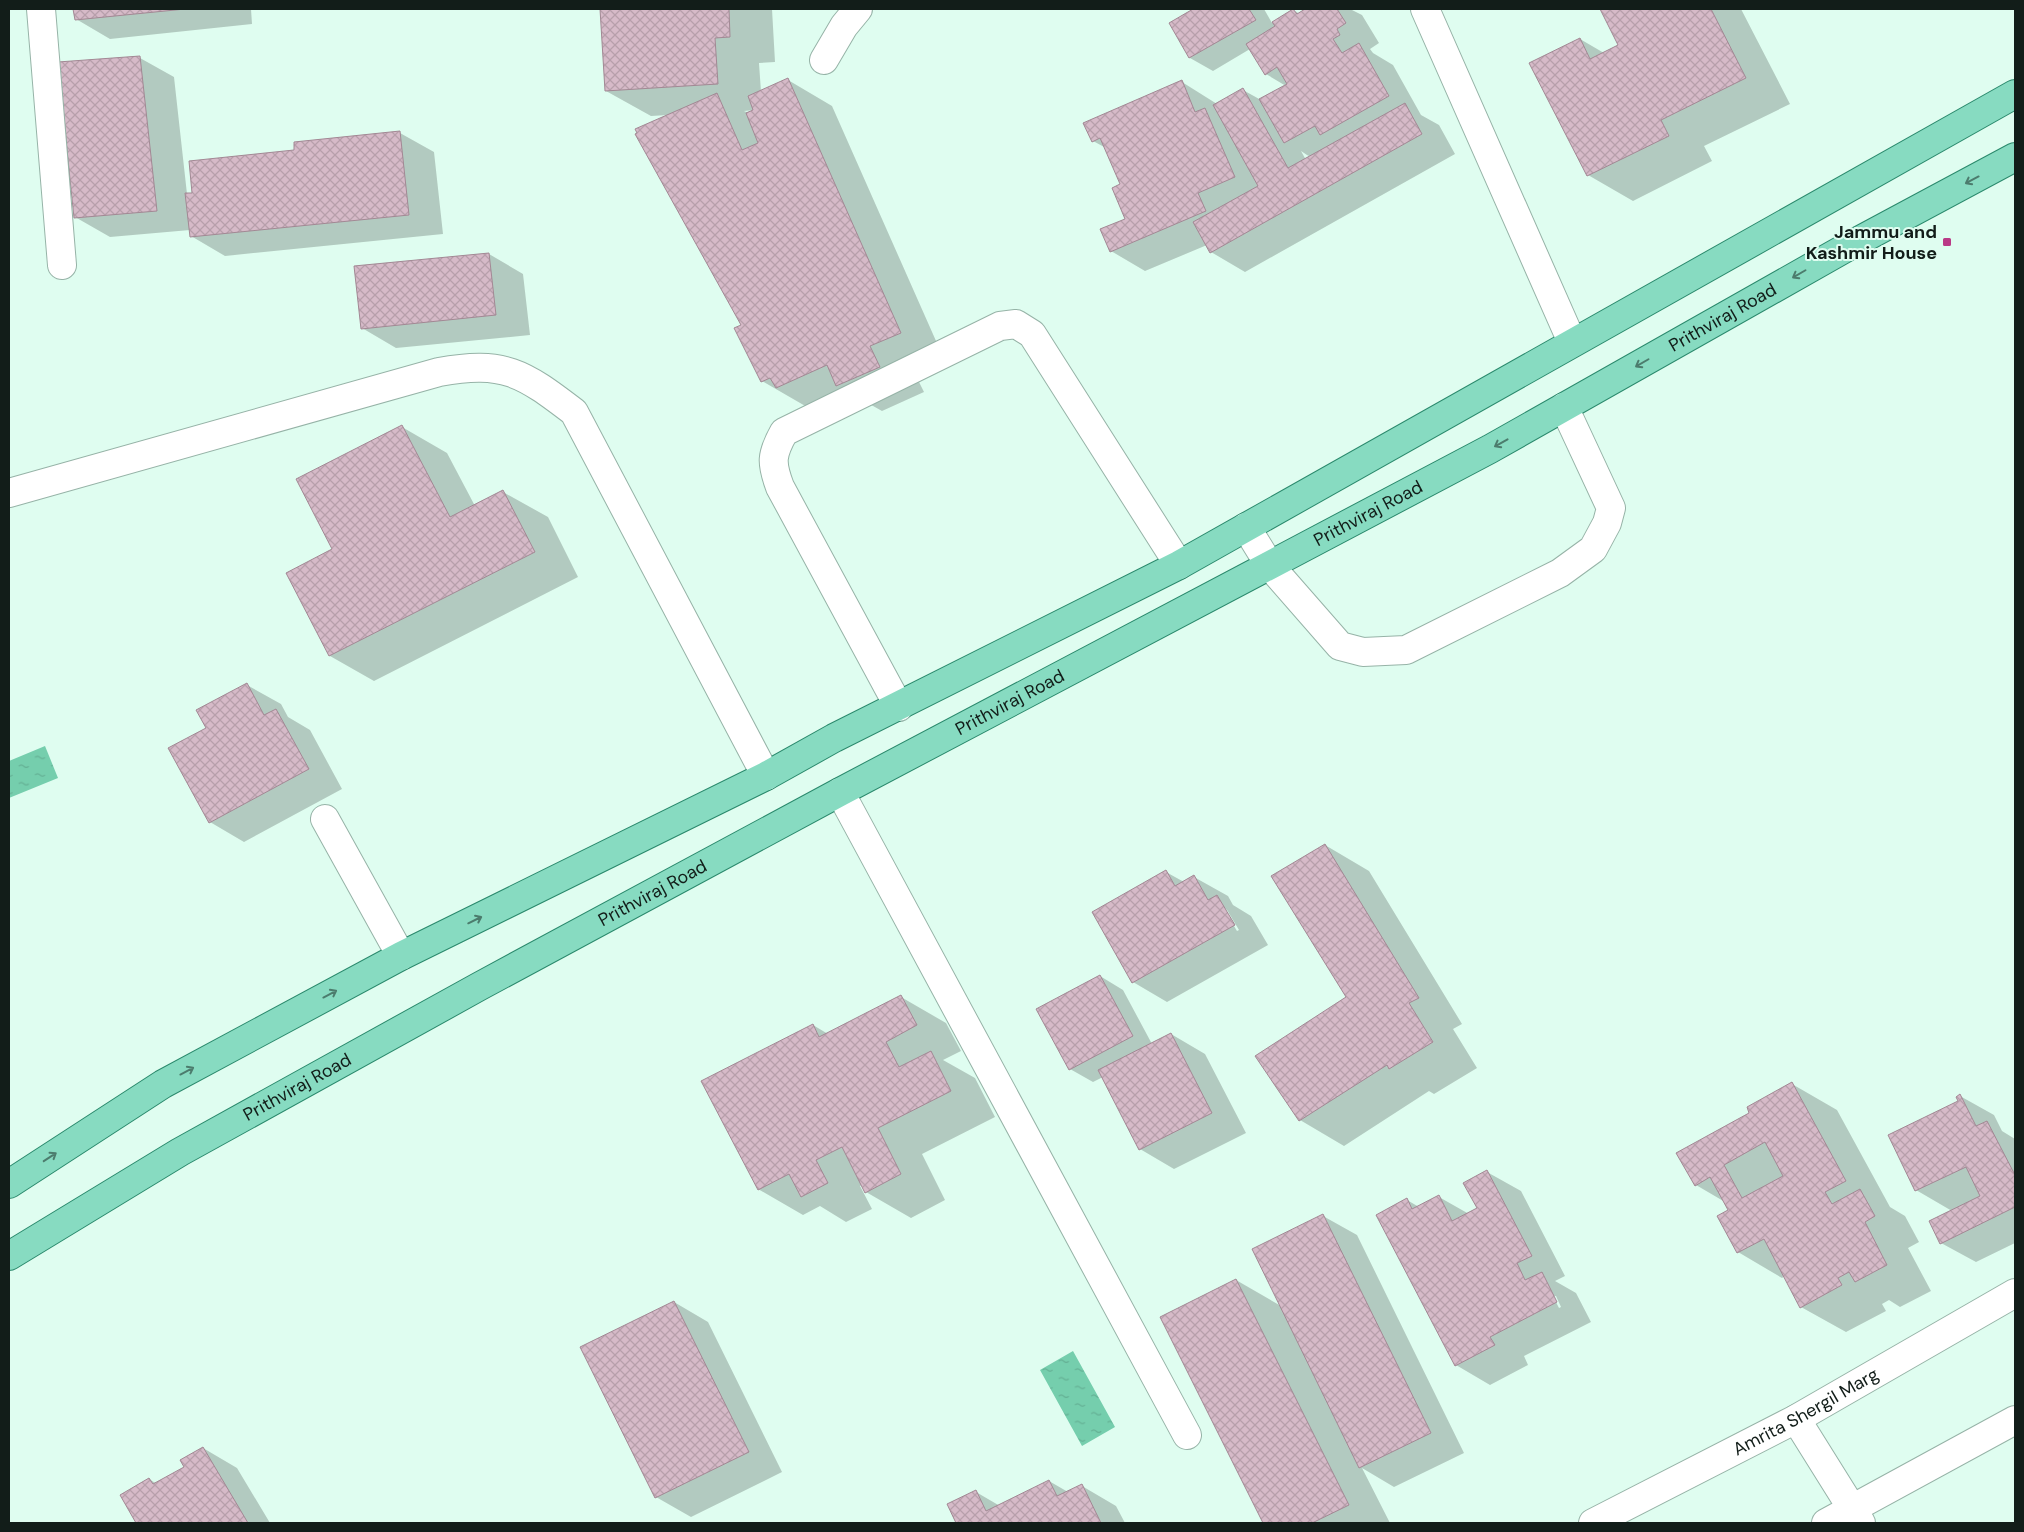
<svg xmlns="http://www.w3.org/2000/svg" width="2024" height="1532" viewBox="0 0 2024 1532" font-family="'DM Sans',sans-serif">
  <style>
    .water { fill: url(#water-ripples) }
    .shadow { fill: #0003; fill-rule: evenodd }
    .building { fill: url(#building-cross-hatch); stroke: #a28894; fill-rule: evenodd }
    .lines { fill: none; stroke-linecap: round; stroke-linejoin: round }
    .minor-casing { stroke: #96b3a7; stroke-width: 30 }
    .major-casing { stroke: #2a896c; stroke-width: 30 }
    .minor { stroke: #fff; stroke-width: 28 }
    .major { stroke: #87dbc1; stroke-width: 28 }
    .oneway { stroke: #4c7c6d }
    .poi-dot { fill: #b93a86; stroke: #dffdf0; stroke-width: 2 }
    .labels { text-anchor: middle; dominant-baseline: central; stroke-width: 4; stroke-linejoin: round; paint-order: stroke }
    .poi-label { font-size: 18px; font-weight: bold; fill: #121d19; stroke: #dffdf0; text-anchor: end }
    .street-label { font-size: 18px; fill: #121d19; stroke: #dffdf0 }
  </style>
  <defs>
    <pattern id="water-ripples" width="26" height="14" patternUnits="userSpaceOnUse" patternTransform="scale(1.25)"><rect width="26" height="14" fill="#75cead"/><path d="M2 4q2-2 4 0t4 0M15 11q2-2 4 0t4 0" fill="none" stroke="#64b094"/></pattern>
    <pattern id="building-cross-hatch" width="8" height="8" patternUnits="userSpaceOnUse" patternTransform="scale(1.25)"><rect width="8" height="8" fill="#d6bac8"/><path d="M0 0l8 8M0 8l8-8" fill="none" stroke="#b79fab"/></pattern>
  </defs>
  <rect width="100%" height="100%" fill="#dffdf0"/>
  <path class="water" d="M 45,746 L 58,778 L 9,798 L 9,761 Z
    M 1073,1351 L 1115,1427 L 1082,1446 L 1040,1370 Z"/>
  <path class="shadow" d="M 75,9 L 251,9 L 252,24 L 110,39 L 76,19 Z
    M 601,9 L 772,9 L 775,62 L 759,63 L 761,92 L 788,80 L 832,106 L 944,359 L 914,372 L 924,392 L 882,411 L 857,397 L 807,407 L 762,381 L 668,115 L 651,116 L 606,91 ZM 755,110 L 749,113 L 744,111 Z
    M 1195,9 L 1264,9 L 1272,23 L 1293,10 L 1300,14 L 1307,9 L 1350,9 L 1362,15 L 1379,43 L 1370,49 L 1373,53 L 1393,65 L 1421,115 L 1439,125 L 1455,154 L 1245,272 L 1211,252 L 1207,245 L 1145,271 L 1111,251 L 1127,219 L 1122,185 L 1106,148 L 1093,141 L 1182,82 L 1217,104 L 1243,90 L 1261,100 L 1286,86 L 1266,74 L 1250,49 L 1213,71 L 1190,58 L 1170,23 ZM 1301,151 L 1307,155 L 1311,157 L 1306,160 Z
    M 1601,9 L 1741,9 L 1790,104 L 1704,146 L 1712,161 L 1633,201 L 1588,175 L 1580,39 L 1604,53 L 1620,45 Z
    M 140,58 L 174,77 L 187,194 L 194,194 L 296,151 L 400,133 L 434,152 L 443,234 L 225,256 L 191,236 L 190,230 L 110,237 L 75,217 L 60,63 Z
    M 489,254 L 523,274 L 530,335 L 396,348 L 362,328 Z
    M 402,427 L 447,453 L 475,506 L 503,492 L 548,517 L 578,577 L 374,681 L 330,656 Z
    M 247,685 L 281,704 L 288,717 L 310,730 L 342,789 L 244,842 L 210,822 L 207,728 Z
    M 1325,845 L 1369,871 L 1462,1024 L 1453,1029 L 1477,1068 L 1434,1094 L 1429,1091 L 1344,1146 L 1300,1120 L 1347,998 Z
    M 1166,872 L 1184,882 L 1194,877 L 1228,896 L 1233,905 L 1251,916 L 1268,945 L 1167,1002 L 1133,982 ZM 1222,906 L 1227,910 L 1239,930 L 1237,931 Z
    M 1100,976 L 1123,990 L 1152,1044 L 1171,1034 L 1205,1054 L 1246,1133 L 1174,1169 L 1140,1149 L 1103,1077 L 1093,1082 L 1070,1069 Z
    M 901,997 L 946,1023 L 961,1051 L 943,1060 L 975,1078 L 995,1117 L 922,1154 L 945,1200 L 911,1218 L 866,1192 L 862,1185 L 860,1186 L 872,1209 L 846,1222 L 820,1206 L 803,1215 L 758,1189 L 813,1025 L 828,1034 Z
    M 1792,1084 L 1837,1110 L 1890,1207 L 1905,1216 L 1919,1242 L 1908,1248 L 1931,1291 L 1900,1307 L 1889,1300 L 1882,1304 L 1886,1311 L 1846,1332 L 1801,1307 L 1785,1276 L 1782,1278 L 1738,1252 L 1730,1211 L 1725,1202 L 1696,1185 L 1751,1113 Z
    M 1960,1096 L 1994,1115 L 2002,1131 L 2015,1139 L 2015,1243 L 1976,1262 L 1941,1243 L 1952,1211 L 1916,1190 L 1960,1102 Z
    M 1487,1172 L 1521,1191 L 1565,1276 L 1555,1281 L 1576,1293 L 1591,1322 L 1524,1356 L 1528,1365 L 1490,1385 L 1456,1365 L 1407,1200 L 1419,1207 L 1439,1197 L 1469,1214 L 1478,1209 ZM 1553,1296 L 1556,1296 L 1561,1307 L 1559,1308 Z
    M 1323,1216 L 1357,1235 L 1464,1453 L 1394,1487 L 1362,1468 L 1390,1523 L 1264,1523 L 1161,1317 L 1236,1280 L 1281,1306 Z
    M 674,1302 L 708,1322 L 782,1472 L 691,1517 L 656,1497 L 582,1348 Z
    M 203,1448 L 237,1468 L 270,1523 L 138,1523 L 121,1495 L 149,1479 L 157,1484 L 185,1467 Z
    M 1049,1481 L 1068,1492 L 1082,1486 L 1116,1506 L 1125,1523 L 958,1523 L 949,1504 L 976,1492 L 1000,1506 Z"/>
  <path class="building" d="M 73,9 L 185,9 L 75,20 Z
    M 600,9 L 729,9 L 730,37 L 715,38 L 718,84 L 605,91 Z
    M 1193,9 L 1249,9 L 1256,20 L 1189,58 L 1169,23 Z
    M 1293,9 L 1297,14 L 1305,9 L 1337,9 L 1346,23 L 1337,29 L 1340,35 L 1333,39 L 1342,53 L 1359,43 L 1389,96 L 1320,135 L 1315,126 L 1284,143 L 1259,99 L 1287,84 L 1277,67 L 1265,75 L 1246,44 L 1275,26 L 1272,22 Z
    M 1600,9 L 1711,9 L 1746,78 L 1661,120 L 1669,136 L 1587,176 L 1529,63 L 1580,38 L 1590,59 L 1618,45 Z
    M 140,56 L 157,211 L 74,218 L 58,62 Z
    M 788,78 L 901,333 L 870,346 L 880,367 L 836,386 L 827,365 L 776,388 L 770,378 L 761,382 L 734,328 L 741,325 L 635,134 L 637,133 L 635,129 L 717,93 L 742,150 L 758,143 L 746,113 L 753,110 L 748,96 Z
    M 1182,80 L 1195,112 L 1205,108 L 1235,177 L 1198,193 L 1206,211 L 1110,252 L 1100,229 L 1125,219 L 1112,188 L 1120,184 L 1100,138 L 1092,142 L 1083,123 Z
    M 1243,88 L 1288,168 L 1405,103 L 1422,134 L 1210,253 L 1193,222 L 1258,186 L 1213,105 Z
    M 400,131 L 409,215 L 190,237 L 185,193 L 192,193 L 189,161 L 294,150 L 294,142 Z
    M 489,253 L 496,315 L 361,329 L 354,266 Z
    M 402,425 L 450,517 L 503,490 L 535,552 L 329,656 L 286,573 L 332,549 L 296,479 Z
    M 247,683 L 264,715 L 276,709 L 309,769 L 209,823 L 168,748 L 206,728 L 196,710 Z
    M 1325,844 L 1419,998 L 1409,1003 L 1433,1042 L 1389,1069 L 1387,1065 L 1299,1121 L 1255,1056 L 1346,997 L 1271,876 Z
    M 1166,870 L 1175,886 L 1194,875 L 1208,900 L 1217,895 L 1235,925 L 1132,983 L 1092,912 Z
    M 1100,975 L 1133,1036 L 1069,1070 L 1036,1009 Z
    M 901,995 L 917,1025 L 886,1042 L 899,1067 L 931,1051 L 951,1091 L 878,1128 L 901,1174 L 865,1193 L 842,1147 L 816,1160 L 828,1183 L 801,1197 L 789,1174 L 758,1190 L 701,1081 L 813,1024 L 819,1037 Z
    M 1171,1033 L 1212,1113 L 1139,1150 L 1098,1070 Z
    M 1792,1082 L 1846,1181 L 1825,1192 L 1832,1204 L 1860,1189 L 1875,1216 L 1865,1222 L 1887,1265 L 1855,1282 L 1849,1272 L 1838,1278 L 1842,1285 L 1800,1308 L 1764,1239 L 1737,1253 L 1717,1216 L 1728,1210 L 1710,1177 L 1695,1186 L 1676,1153 L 1749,1113 L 1747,1107 ZM 1765,1142 L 1783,1176 L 1742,1198 L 1724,1165 Z
    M 1960,1094 L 1976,1126 L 1987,1121 L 2015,1175 L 2015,1207 L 1940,1244 L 1929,1221 L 1980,1196 L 1966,1167 L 1915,1191 L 1888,1135 L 1958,1101 L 1956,1097 Z
    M 1487,1170 L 1532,1256 L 1517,1263 L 1525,1280 L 1542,1272 L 1557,1302 L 1490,1337 L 1495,1345 L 1455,1366 L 1376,1215 L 1407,1198 L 1412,1209 L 1439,1195 L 1452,1221 L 1477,1208 L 1463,1183 Z
    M 1323,1214 L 1431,1433 L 1359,1468 L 1252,1249 Z
    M 1236,1279 L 1349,1505 L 1312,1523 L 1263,1523 L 1160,1317 Z
    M 674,1301 L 749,1452 L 655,1498 L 580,1347 Z
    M 203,1447 L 248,1523 L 136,1523 L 120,1495 L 149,1478 L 153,1484 L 184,1467 L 180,1460 Z
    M 1049,1480 L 1057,1496 L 1082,1484 L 1101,1523 L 956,1523 L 947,1504 L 976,1490 L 986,1511 Z"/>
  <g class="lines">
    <g class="minor-casing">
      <g id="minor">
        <path d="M 41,9 L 62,265"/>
        <path d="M 1425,9 L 1572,342"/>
        <path d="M 824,60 L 844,26 L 858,9"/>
        <path d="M 9,493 L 439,372 C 504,360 523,373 574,412 L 766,776"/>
        <path d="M 1246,527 L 1270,566 L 1340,646 L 1363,652 L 1406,650 L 1560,573 L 1593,549 L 1607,523 L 1611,508 L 1564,407"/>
        <path d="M 899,707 L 780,487 C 771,463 771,455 784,432 L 1000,326 L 1016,324 L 1032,334 L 1179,565"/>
        <path d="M 840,792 L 1187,1435"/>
        <path d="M 325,819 L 401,956"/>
        <path d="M 1796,1419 L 1861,1523"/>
        <path id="s1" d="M 1593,1523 L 1796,1419 L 2015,1293"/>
        <path d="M 1826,1523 L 2015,1420"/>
      </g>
    </g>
    <g class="major-casing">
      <g id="major">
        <path d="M 9,1184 L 163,1084 L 401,956 L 766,776 L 834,738 L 1179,565 L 2015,94"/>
        <path id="s2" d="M 9,1256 L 180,1152 L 480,986 L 840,792 L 1490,449 L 1849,246 L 2015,157"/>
      </g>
    </g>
    <use href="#minor" class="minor"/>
    <use href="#major" class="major"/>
  </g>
  <defs><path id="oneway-shaft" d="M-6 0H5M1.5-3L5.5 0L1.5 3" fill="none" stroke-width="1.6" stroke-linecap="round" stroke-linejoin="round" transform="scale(1.25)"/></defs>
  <g class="oneway">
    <use href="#oneway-shaft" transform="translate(1972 180) rotate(152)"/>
    <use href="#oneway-shaft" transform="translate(1799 274) rotate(150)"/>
    <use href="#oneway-shaft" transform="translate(1642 363) rotate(150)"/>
    <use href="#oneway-shaft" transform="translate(1501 443) rotate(151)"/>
    <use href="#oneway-shaft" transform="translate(475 920) rotate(-26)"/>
    <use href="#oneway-shaft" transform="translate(330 994) rotate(-28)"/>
    <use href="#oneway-shaft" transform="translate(187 1071) rotate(-28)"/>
    <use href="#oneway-shaft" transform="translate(50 1157) rotate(-33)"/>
  </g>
  <rect class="poi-dot" x="1942" y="237" width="10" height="10" rx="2.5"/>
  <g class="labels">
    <g class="poi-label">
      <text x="1937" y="232">Jammu and<tspan x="1937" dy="21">Kashmir House</tspan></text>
    </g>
    <g class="street-label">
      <text stroke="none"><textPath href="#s2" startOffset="1954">Prithviraj Road</textPath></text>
      <text stroke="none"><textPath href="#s2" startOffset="1549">Prithviraj Road</textPath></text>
      <text stroke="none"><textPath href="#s2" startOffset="1144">Prithviraj Road</textPath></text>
      <text stroke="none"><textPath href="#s2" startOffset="739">Prithviraj Road</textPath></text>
      <text stroke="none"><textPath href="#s2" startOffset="334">Prithviraj Road</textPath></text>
      <text stroke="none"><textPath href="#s1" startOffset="240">Amrita Shergil Marg</textPath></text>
    </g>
  </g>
  <rect width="2024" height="1532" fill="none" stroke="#121d19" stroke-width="20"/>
</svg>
